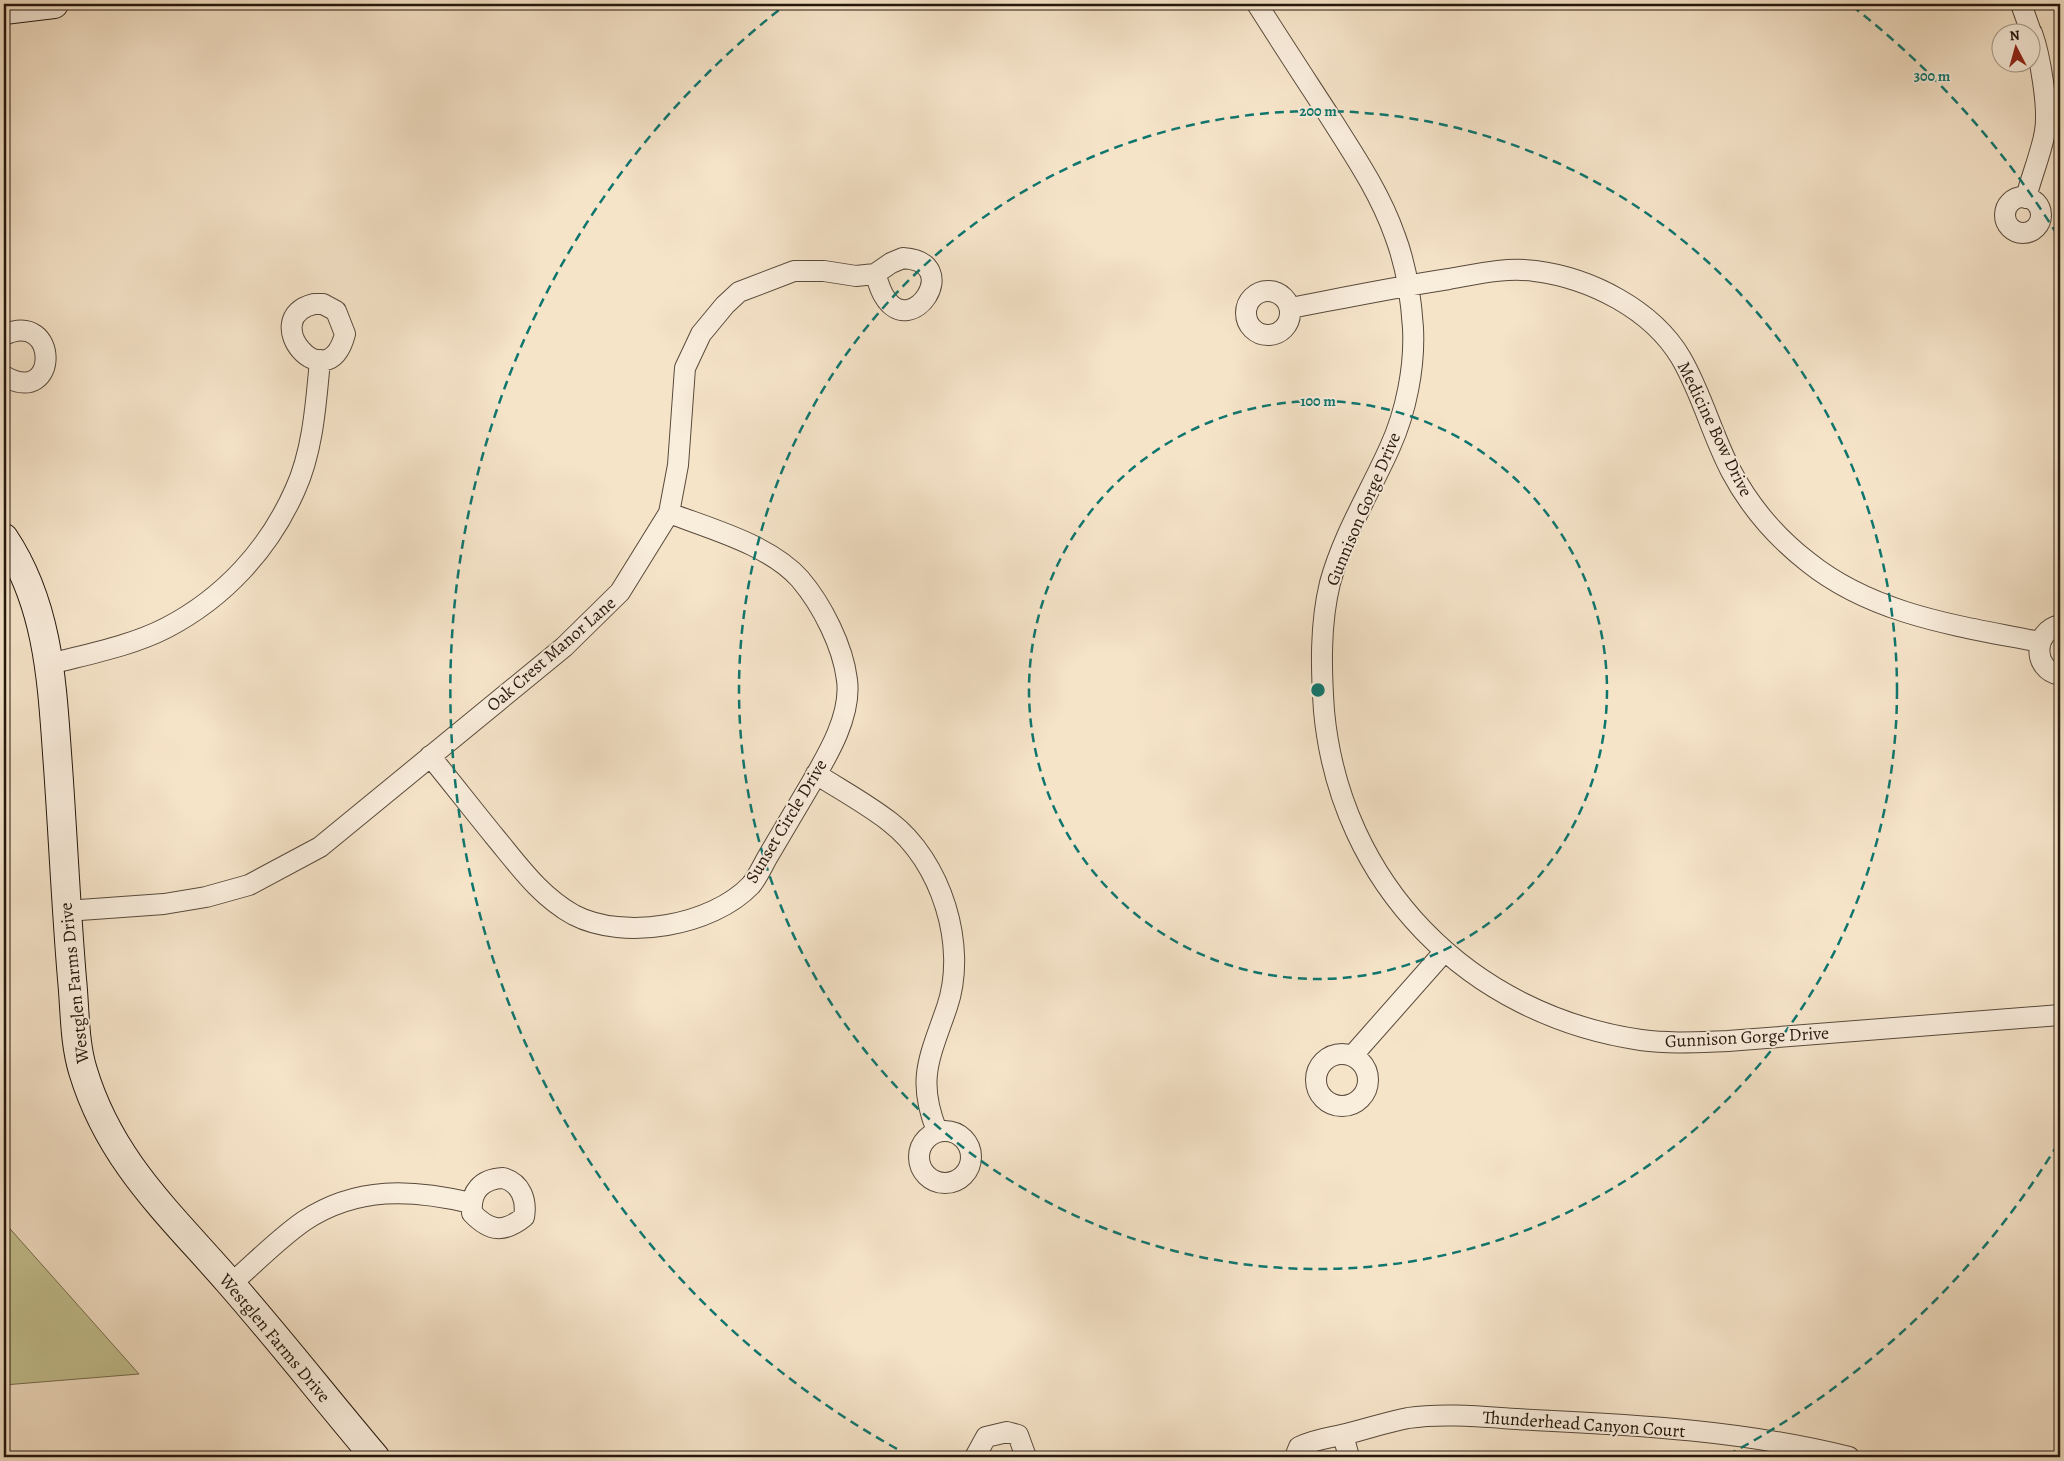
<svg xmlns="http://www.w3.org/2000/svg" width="2064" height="1461" viewBox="0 0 2064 1461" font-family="Alegreya,serif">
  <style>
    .green { fill: #c4c291; stroke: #746c4e }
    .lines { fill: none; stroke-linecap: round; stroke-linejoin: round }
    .street-casing { stroke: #584a3b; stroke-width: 22 }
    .secondary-casing { stroke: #24170c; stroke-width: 30 }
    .street { stroke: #f9eddc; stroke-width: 20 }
    .secondary { stroke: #f9eddc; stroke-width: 28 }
    .ring { fill: none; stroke: #0f766e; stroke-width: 2.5; stroke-dasharray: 9 6 }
    .labels { text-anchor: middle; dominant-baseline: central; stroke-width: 4; stroke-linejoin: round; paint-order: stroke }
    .street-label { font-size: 18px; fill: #24170c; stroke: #f9eddc }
    .centre { fill: #0f766e; stroke: #f9eddc; stroke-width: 2.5 }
    .ring-label { font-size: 15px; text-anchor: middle; font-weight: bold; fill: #0f766e; stroke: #f9eddc; stroke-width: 4; stroke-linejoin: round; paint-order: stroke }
  </style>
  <rect width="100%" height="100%" fill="#f6e4c9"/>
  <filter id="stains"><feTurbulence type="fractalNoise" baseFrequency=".004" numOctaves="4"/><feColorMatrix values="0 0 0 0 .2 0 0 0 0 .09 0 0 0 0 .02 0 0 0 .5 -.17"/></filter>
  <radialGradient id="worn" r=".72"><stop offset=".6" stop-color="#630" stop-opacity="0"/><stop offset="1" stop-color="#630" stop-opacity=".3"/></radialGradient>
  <path class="green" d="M 4,1222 L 139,1374 L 4,1385 Z"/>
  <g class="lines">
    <g class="street-casing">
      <path id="street" d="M 1257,4 C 1281,42 1306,80 1330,117 C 1354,155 1380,193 1395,236 C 1406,265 1411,297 1413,328 C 1415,367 1406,412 1390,447 C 1370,492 1343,535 1330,583 C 1320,624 1321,668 1324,711 C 1340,884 1469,1015 1641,1040 C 1670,1044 1699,1042 1728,1041 L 2060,1015
        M 2021,4 L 2031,32
        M2005 215a18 18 0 1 1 36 0a18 18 0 1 1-36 0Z
        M 2026,198 C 2031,177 2042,151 2045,131 C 2049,108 2040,55 2032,33
        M 903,258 C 965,262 911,342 884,296 C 880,290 878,281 875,274 L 891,263 Z
        M1246 313a22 22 0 1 1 44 0a22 22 0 1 1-44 0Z
        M 314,304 L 323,304 L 336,311 L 345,334 C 327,403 256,318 314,304 Z
        M 1291,308 C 1343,298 1396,287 1449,279 C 1477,274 1506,267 1535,271 C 1590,278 1652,309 1681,358 C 1702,394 1712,435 1731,471 C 1750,507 1776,537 1808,562 C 1874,615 1959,626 2040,642
        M 4,335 C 59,309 60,408 4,376
        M 2060,625 C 2033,631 2032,670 2060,675
        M 50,664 C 88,654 131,646 166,628 C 224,598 269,549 295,490 C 313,451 316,403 320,360
        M 430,756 C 452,783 473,810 495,837 C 519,866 540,896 574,915 C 624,941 712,926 751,885 C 757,878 762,867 767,858 C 780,836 793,814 806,792 C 824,761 852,718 847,680 C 843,646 822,605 800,579 C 770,545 711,529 669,513
        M 816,774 C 841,790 867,804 890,822 C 941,861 968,946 947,1007 C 930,1057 916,1079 937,1131
        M 66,911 L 164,904 L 206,897 L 249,885 L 320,847 L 564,647 L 620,592 L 669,513 L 678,465 L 685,368 L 701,334 L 725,305 L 739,292 L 794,271 L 824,271 L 856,276 L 875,274
        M1316 1080a26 26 0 1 1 52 0a26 26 0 1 1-52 0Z
        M 1353,1055 L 1444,952
        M919 1157a26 26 0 1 1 52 0a26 26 0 1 1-52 0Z
        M 503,1178 C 521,1183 527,1200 524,1217 C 504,1233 490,1232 472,1213 C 470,1192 481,1179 503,1178 Z
        M 231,1284 C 255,1263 278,1239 304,1221 C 357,1186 412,1189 471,1203
        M 1343,1435 L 1349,1457
        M 975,1457 L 986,1437 L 1007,1432 L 1018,1435 L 1026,1457
        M 1295,1457 L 1299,1447 C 1315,1439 1329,1438 1346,1434 C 1367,1429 1387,1422 1408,1418 C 1447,1412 1494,1418 1533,1420 C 1640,1425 1745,1431 1849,1457"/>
    </g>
    <g class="secondary-casing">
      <path id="secondary" d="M 4,10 L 54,4
        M 4,538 C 50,607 52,686 58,767 C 63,837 66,908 72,979 C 75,1008 74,1042 83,1071 C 110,1161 170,1214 229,1282 C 279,1339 326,1399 375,1457"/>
    </g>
    <use href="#street" class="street"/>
    <use href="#secondary" class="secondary"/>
  </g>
  <g class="ring">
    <circle cx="1318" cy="690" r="289"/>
    <circle cx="1318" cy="690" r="579"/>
    <path d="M2058 1144A868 868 0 0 1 1726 1456M910 1456A868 868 0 0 1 784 6M1852 6A868 868 0 0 1 2058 236"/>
  </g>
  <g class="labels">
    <g class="street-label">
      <text transform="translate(1715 429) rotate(64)">Medicine Bow Drive</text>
      <text transform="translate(1363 509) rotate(-67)">Gunnison Gorge Drive</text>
      <text transform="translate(551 654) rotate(-41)">Oak Crest Manor Lane</text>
      <text transform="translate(786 821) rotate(-59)">Sunset Circle Drive</text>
      <text transform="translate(74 983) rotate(-96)">Westglen Farms Drive</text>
      <text transform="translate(1747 1037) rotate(-3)">Gunnison Gorge Drive</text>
      <text transform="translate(275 1338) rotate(50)">Westglen Farms Drive</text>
      <text transform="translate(1584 1424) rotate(4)">Thunderhead Canyon Court</text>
    </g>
  </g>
  <circle cx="1318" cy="690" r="8" class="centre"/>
  <g class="ring-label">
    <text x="1932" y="81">300 m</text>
    <text x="1318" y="116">200 m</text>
    <text x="1318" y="406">100 m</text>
  </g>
  <rect width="2064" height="1461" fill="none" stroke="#f6e4c9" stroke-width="20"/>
  <rect x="5" y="5" width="2054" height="1451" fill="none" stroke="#24170c" stroke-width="2.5"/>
  <rect x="10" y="10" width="2044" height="1441" fill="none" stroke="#24170c"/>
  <g transform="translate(2016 48) rotate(354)"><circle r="24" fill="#f9eddc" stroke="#a49789"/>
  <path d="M0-4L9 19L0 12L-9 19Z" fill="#8f2418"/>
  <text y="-8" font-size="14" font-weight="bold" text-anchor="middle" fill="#24170c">N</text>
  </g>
  <rect width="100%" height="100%" filter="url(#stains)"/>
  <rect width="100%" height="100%" fill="url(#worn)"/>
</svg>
